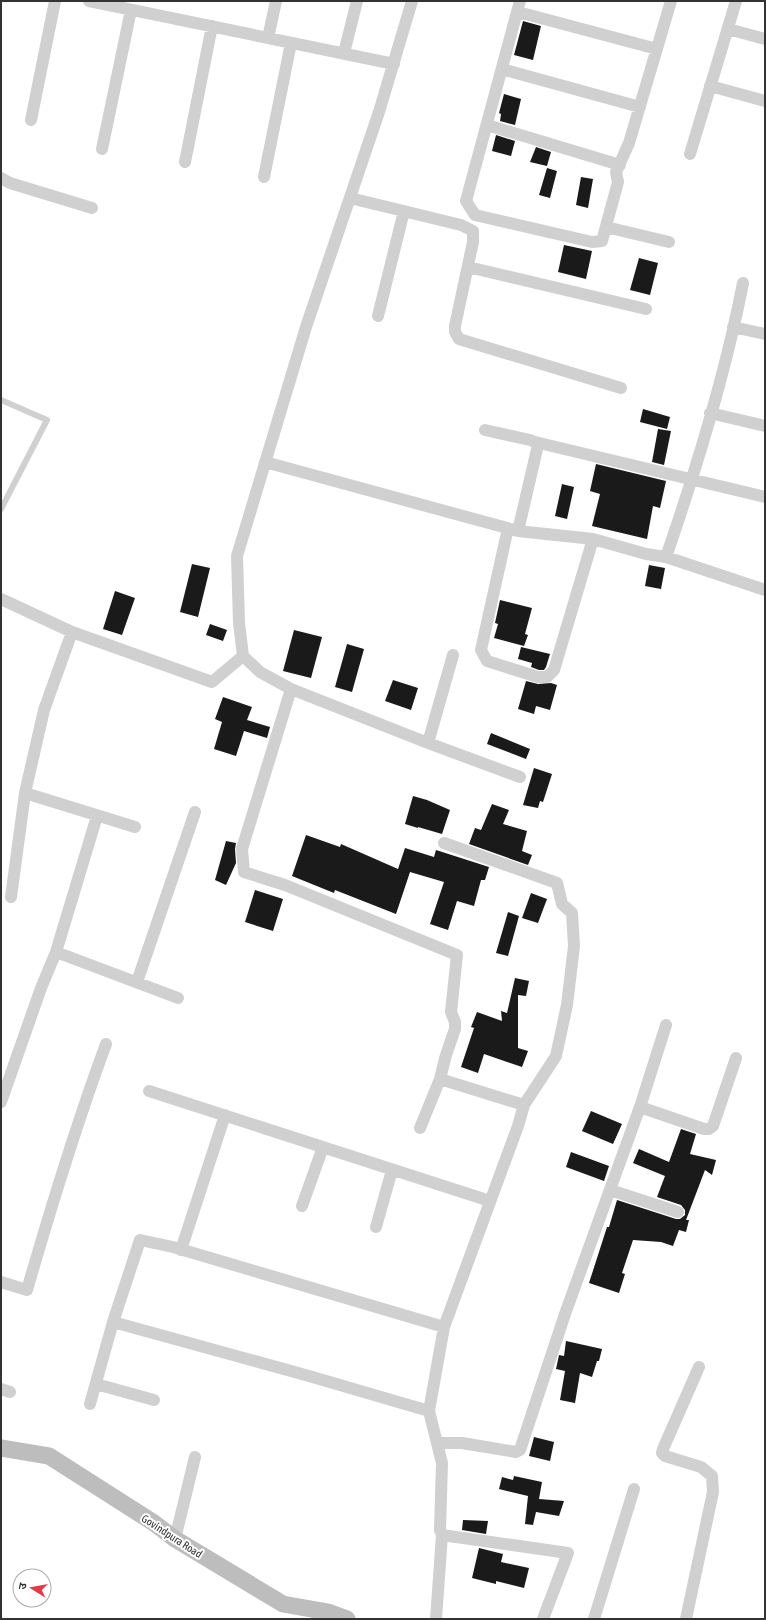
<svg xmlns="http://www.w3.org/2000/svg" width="766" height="1620" viewBox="0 0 766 1620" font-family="'Asap Condensed','Noto Sans Devanagari',sans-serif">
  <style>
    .building { fill: #1a1a1a }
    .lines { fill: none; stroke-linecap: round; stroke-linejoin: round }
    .lane { stroke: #d0d0d0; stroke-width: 6 }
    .street { stroke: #d0d0d0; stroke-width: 12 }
    .secondary { stroke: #bdbdbd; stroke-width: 17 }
    .labels { text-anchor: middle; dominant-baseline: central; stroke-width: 4; stroke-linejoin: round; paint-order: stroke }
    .street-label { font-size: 11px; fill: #333; stroke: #fff }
  </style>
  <rect width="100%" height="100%" fill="#fff"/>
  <path class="building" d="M 523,21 L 541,26 L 533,60 L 514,55 Z
    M 504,94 L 521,99 L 515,125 L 500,121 L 501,114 L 499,113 Z
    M 496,135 L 515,141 L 511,156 L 492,151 Z
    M 536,147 L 551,152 L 547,166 L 530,162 Z
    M 547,168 L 557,171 L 550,198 L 539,195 Z
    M 581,177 L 593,179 L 588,208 L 576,205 Z
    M 564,245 L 592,251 L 586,279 L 558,272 Z
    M 639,258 L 658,263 L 650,295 L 630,290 Z
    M 643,409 L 670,417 L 667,429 L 640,422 Z
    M 658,429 L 671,431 L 664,465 L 652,462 Z
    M 596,464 L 666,481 L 660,508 L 653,506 L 647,539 L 592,526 L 600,494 L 590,491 Z
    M 562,484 L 574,487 L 567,519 L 555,516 Z
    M 192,564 L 210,568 L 198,617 L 180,612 Z
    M 649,565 L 665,568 L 661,589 L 645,586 Z
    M 115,591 L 135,598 L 122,635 L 103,629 Z
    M 500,600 L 532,608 L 525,634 L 528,635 L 524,646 L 494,638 L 498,624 L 495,623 Z
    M 210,624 L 227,630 L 223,641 L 206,635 Z
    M 294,630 L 322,637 L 311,678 L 283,671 Z
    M 347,644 L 364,649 L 352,692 L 335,687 Z
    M 521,647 L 550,654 L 546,667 L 544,670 L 539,670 L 531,667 L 532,663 L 518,659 Z
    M 393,680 L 418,688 L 411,710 L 385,701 Z
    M 526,681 L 538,684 L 551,683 L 557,685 L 550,710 L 536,706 L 534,714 L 518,709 Z
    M 223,697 L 252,707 L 247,720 L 270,727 L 267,738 L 244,731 L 236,756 L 214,749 L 222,722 L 215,719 Z
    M 491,733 L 530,749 L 526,759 L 487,744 Z
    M 534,768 L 552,774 L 543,802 L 540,801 L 538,808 L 523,805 Z
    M 413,796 L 427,800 L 450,810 L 442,834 L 418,827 L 418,828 L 405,824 Z
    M 492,804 L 509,810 L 503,824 L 527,831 L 522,851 L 532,855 L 528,865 L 469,844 L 475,828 L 481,830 Z
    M 306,835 L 340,847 L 341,844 L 398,869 L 405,848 L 434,857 L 436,850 L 489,867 L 485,880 L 481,880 L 474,906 L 457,901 L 448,930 L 430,924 L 444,882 L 410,872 L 396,914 L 335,890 L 334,893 L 292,876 Z
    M 226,841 L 236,843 L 235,849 L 236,863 L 226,885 L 215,880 Z
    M 255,890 L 283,899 L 273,931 L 245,922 Z
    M 531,893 L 547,899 L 538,923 L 522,918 Z
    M 508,912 L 519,916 L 508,956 L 496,953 Z
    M 515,978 L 529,981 L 526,996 L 518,995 L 518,1048 L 528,1051 L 522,1067 L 484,1054 L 478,1073 L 461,1067 L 474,1028 L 471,1027 L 477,1012 L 502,1021 L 501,1011 L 507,1013 Z
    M 591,1111 L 622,1124 L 613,1144 L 582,1131 Z
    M 681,1129 L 696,1134 L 690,1154 L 716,1160 L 712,1175 L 705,1170 L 686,1220 L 689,1220 L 686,1232 L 679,1230 L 673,1246 L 661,1242 L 633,1240 L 622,1273 L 625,1274 L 619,1293 L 589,1283 L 607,1227 L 609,1227 L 617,1200 L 676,1219 L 680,1219 L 685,1215 L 685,1210 L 681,1205 L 657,1197 L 665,1176 L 633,1163 L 639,1149 L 669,1162 Z
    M 571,1152 L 609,1166 L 604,1181 L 566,1167 Z
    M 566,1341 L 602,1349 L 599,1361 L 597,1361 L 592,1377 L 580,1373 L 575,1403 L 560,1400 L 565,1371 L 556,1369 L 559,1355 L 564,1356 Z
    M 534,1437 L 554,1442 L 550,1461 L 529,1456 Z
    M 514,1476 L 542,1482 L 539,1499 L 564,1501 L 559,1516 L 536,1512 L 533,1525 L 525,1524 L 528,1496 L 499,1489 L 502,1477 L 513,1480 Z
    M 463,1520 L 488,1521 L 486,1534 L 462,1530 Z
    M 479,1548 L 503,1554 L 501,1562 L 529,1568 L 524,1588 L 496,1581 L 496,1584 L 472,1578 Z"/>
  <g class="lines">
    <path class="lane" d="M 1,400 L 47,420 L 1,509"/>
    <path class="street" d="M 89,1 L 394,64
      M 412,1 L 379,112 L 306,327 L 237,556 L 239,623 L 243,656 L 260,672 L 291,689 L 242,849 L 244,872 L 285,885 L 457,955 L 451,1012 L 455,1022 L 455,1029 L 446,1055 L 440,1079 L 524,1105 L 518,1126 L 444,1327 L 429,1411 L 442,1463 L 440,1530 L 442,1535 L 436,1619
      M 520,1 L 466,201 L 475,215 L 592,242 L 602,241 L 618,182 L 616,172 L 629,143 L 671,1
      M 518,12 L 657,49
      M 728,29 L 765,39
      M 268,38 L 276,1
      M 344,53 L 357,1
      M 502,69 L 640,107
      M 710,86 L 765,101
      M 31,120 L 55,1
      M 487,125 L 620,165
      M 102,149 L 131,10
      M 690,154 L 736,1
      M 185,162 L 212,26
      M 264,177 L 291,43
      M 1,178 L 10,183 L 92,208
      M 350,198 L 461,225 L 473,231 L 473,242 L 455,326 L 455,332 L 459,339 L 621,388
      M 606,227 L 669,242
      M 468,267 L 646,309
      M 378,316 L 404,211
      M 733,327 L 765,334
      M 710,413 L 765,426
      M 485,430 L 530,440 L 535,442 L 538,445 L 518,531
      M 535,442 L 765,497
      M 265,462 L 518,531 L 593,539 L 646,554 L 666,557 L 765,590
      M 508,528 L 481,650 L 487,661 L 538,677 L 547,677 L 554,670 L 593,539
      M 666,557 C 697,467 725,376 743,283
      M 1,599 L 72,632 L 212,682 L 243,656
      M 72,632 L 44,710 L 25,793 L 135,827
      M 291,689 L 428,743 L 520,777
      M 428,743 L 453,655
      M 444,843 L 557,883 L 562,904 L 572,913 L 574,946 L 567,1005 L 556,1056 L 524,1105
      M 11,897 L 25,793
      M 56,952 L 178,998
      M 137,982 L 195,812
      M 149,1091 L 490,1201
      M 1,1102 L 41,988 L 56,952 L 97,816
      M 640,1107 L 704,1129 L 709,1129 L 713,1126 L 736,1058
      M 420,1128 L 440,1079
      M 610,1190 L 678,1212
      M 302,1206 L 323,1147
      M 376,1227 L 392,1170
      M 181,1250 L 225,1115
      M 1,1282 L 27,1290 C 51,1207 76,1125 106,1044
      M 113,1322 L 309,1376 L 429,1411
      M 96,1384 L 154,1400
      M 1,1389 L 10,1392
      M 90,1404 L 113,1322 L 140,1240 L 173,1247 L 444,1327
      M 437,1443 L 462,1443 L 516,1452 L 520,1450 L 565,1314 L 641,1104 L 666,1025
      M 442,1535 L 568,1553 L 543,1619
      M 175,1539 L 195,1457
      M 594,1619 L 634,1489
      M 686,1619 L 713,1492 L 712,1476 L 701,1467 L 665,1456 L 662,1453 L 663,1449 L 699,1367"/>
    <path class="secondary" d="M 1,1448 L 49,1456 L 154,1523 L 175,1539 L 283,1604 L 328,1612 L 347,1619"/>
  </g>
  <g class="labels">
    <g class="street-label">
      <text transform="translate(172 1536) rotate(33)">Govindpura Road</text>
    </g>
  </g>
  <rect width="766" height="1620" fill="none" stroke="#333333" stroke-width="4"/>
  <g transform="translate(32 1588) rotate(281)"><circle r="19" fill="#ffffff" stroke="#adadad"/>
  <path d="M0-3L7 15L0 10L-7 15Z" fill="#e63946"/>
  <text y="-6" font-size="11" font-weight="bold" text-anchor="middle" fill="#333333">उ</text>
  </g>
</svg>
